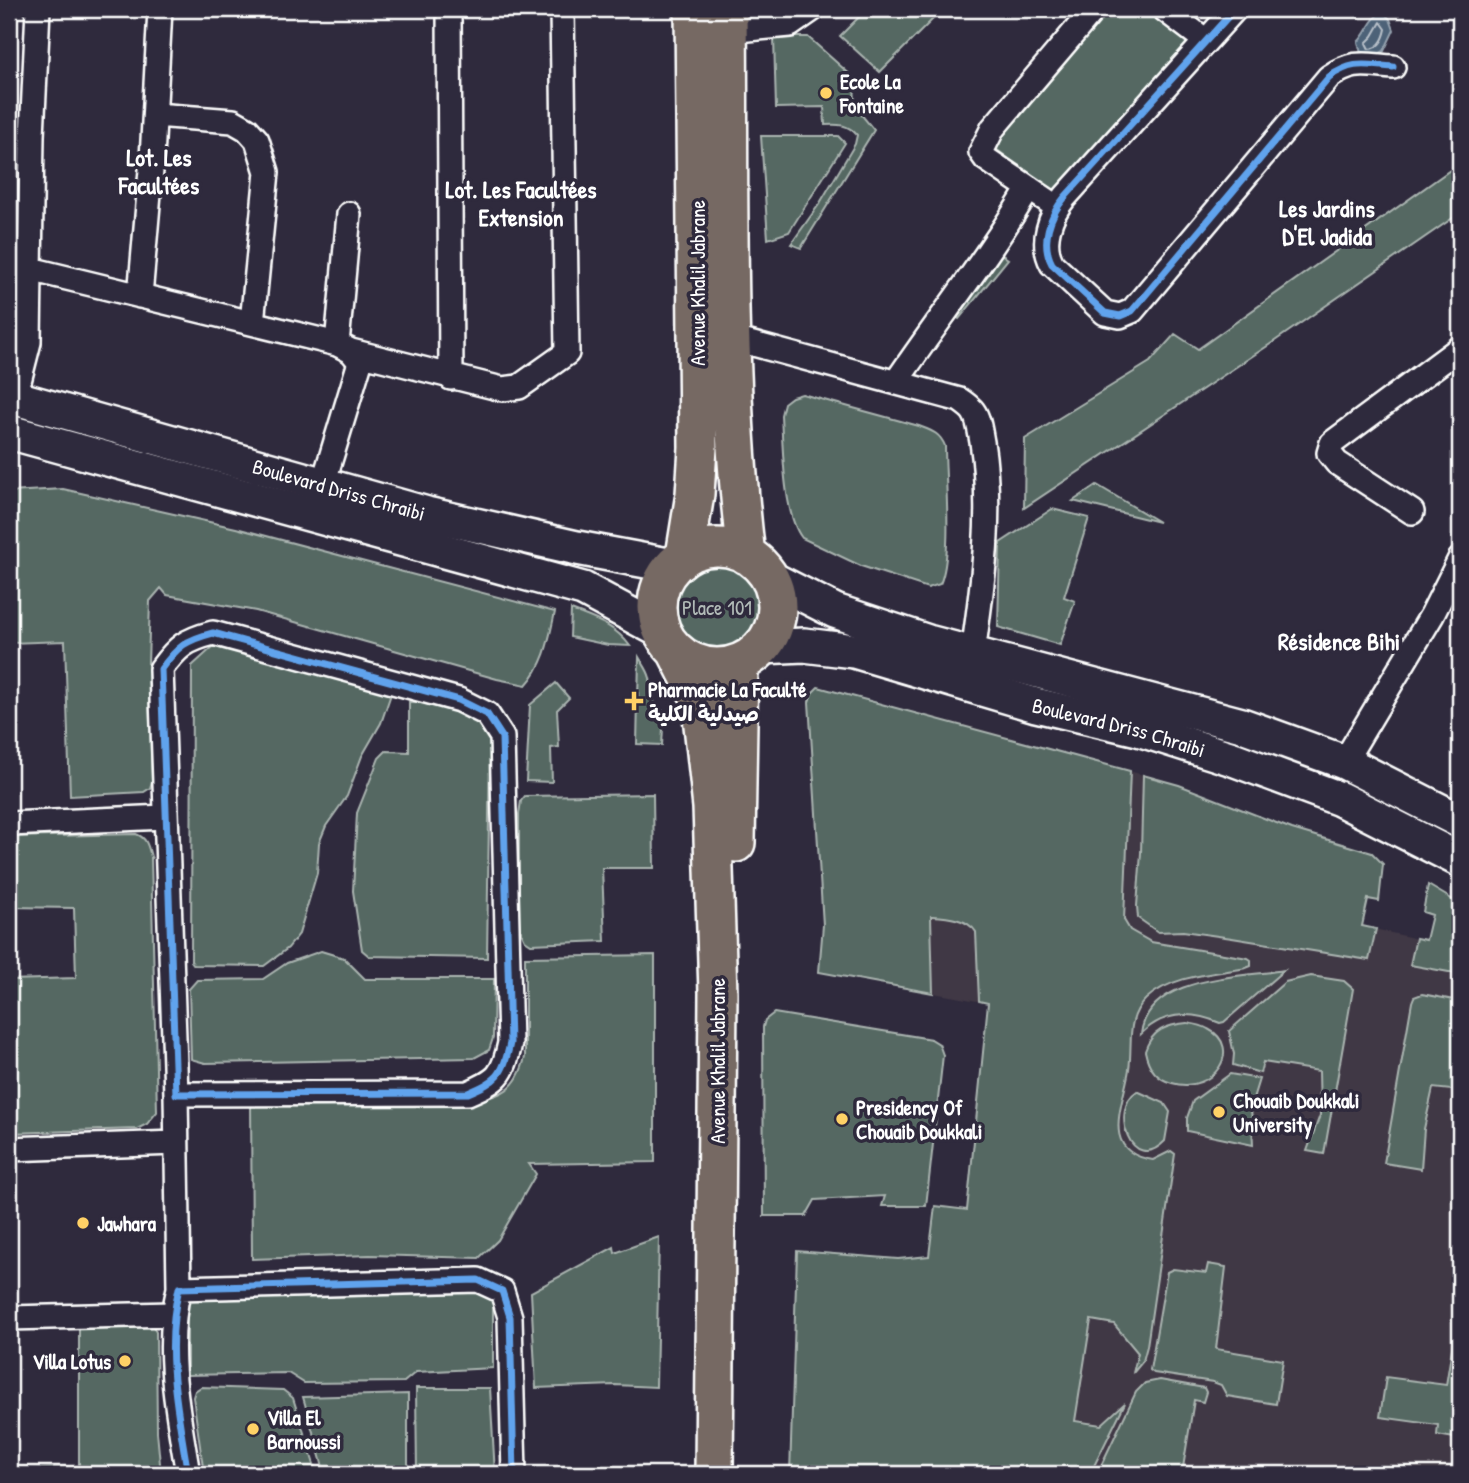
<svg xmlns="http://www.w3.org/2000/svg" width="1469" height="1483" viewBox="0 0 1469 1483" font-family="'Patrick Hand','Playpen Sans Arabic',sans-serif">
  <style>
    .built { fill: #403744 }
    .green { fill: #546862; stroke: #aab4b0; stroke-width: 2 }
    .water { fill: #4d6278; stroke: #94a1ae; stroke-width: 2 }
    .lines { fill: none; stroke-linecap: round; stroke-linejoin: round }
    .shore { stroke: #b8c0c9; stroke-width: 2 }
    .minor-casing { stroke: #fff; stroke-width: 28 }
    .secondary-casing { stroke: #fff; stroke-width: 38 }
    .primary-casing { stroke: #fff; stroke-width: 42 }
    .minor { stroke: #2f2a3d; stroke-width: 23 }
    .secondary { stroke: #2f2a3d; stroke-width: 33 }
    .primary { stroke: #766964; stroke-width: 37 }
    .cycleway-casing { stroke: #2f2a3d; stroke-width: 11 }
    .cycleway { stroke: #60a3ed; stroke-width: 7 }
    .poi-dot { fill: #ffd166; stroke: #2f2a3d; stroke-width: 2.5 }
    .labels { text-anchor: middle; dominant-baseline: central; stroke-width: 7; stroke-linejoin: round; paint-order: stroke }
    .poi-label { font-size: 21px; font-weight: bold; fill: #fff; stroke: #2f2a3d; text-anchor: start }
    .street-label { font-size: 21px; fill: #fff; stroke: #2f2a3d }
    .park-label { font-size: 21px; fill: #b2bbb8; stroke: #2f2a3d }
    .quarter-label { font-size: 24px; font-weight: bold; fill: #fff; stroke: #2f2a3d }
  </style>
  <rect width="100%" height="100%" fill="#2f2a3d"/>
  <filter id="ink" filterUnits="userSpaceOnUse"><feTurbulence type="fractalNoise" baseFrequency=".0143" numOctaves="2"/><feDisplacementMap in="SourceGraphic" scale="14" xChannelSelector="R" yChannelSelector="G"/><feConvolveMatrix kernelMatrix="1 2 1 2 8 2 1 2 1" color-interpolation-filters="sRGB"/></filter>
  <g filter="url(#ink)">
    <path class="built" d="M 818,687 L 983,730 L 1179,785 L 1319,916 L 1460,949 L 1460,1474 L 1038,1474 L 957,1302 L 988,1003 L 819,972 L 823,925 L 809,702 L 812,693 Z"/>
    <path class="green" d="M 867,9 L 943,9 L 880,72 L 840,36 Z
      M 1110,9 L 1150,9 L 1195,46 L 1058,196 L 996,149 L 994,144 Z
      M 774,37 L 808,37 L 854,78 L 855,107 L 874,130 L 801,248 L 791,244 L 820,203 L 855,144 L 857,135 C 848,124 838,124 825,125 L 824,107 L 776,108 Z
      M 761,136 L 838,136 L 845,143 L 789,232 L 768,239 Z
      M 1460,163 L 1460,213 L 1269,345 L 1024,508 L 1025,439 L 1150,362 L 1175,334 L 1198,349 Z
      M 1001,254 L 1008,259 L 959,319 L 953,315 Z
      M 802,394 L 919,426 C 932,431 940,433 945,446 C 945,480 953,556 940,584 L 928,588 L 861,566 L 802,538 C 783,514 783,447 781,415 L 784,403 L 792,397 Z
      M 1097,485 L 1159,522 L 1073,501 Z
      M 63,489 L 236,528 L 555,612 C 549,639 545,664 526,685 L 497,679 L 256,611 L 167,595 L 161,588 L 150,601 L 148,664 L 152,781 L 150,788 L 144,792 L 70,796 L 65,641 L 9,643 L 9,492 Z
      M 1052,509 L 1089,518 L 1064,597 L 1075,601 L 1060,645 L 998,627 L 1000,543 Z
      M666 606a51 51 0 1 1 102 0a51 51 0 1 1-102 0Z
      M 571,610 C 594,619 615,625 630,646 L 608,645 L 570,637 Z
      M 215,645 L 392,691 L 381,723 L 362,756 L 347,796 L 326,826 L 319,843 L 317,873 L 299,934 L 288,948 L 264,966 L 194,965 L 191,961 L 192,666 Z
      M 639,657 C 643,664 648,670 650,678 C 653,693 649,702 664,712 L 662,745 L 637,744 Z
      M 556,683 L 569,698 L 557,710 L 559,747 L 551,748 L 552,782 L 526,781 L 530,705 Z
      M 818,687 L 1130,771 L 1124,920 L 1130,930 L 1151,942 L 1248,958 L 1251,960 L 1251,966 L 1246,968 C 1213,974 1172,975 1146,999 C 1125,1019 1133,1044 1129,1069 C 1124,1104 1098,1152 1153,1160 L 1171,1151 L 1175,1154 L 1147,1346 L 1143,1361 L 1133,1373 L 1138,1353 L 1114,1324 L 1091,1320 L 1075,1421 L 1101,1425 L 1125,1403 L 1090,1474 L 790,1474 L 797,1251 L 898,1259 L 929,1256 L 935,1206 L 967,1210 L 988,1003 L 979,1001 L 976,932 C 967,918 946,917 931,916 L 933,993 L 819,972 L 823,925 L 809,702 L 812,693 Z
      M 409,702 L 441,702 L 460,706 L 488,728 L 490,744 L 487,958 L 369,956 L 362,950 L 353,891 L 357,813 L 379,758 L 386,751 L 409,752 Z
      M 1143,775 L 1179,785 L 1292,829 L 1372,853 L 1383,864 L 1379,901 L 1368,899 L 1362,926 L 1376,929 L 1369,960 L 1232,938 L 1183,931 L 1158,932 L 1138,918 L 1137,906 L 1141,853 Z
      M 653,794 L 654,868 L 602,868 L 605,941 L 531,944 L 525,940 L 519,927 L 519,814 L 521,801 L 525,796 Z
      M 136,834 C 147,838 148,846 151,857 L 157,1112 L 147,1124 L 137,1129 L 9,1133 L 9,980 L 76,978 L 74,908 L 9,907 L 9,837 Z
      M 1428,885 L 1460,904 L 1460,974 L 1410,965 L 1416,938 L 1426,940 L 1432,915 L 1423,912 Z
      M 321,951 L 344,958 L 365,979 L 494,979 L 493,1038 L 489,1050 L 474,1058 L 205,1063 L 191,1059 L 189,989 L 197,980 L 263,979 L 287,963 Z
      M 655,955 L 655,1162 L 529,1164 L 536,1174 L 498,1240 L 479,1258 L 370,1255 L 252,1259 L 251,1101 L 470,1102 C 502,1095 517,1091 525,1057 L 525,957 Z
      M 1284,970 L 1224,1022 L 1220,1023 C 1192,1011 1164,1011 1141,1034 C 1148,975 1239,978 1284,970 Z
      M 1311,976 L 1344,981 L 1353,989 L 1324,1154 L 1307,1151 L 1320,1115 L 1319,1071 L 1263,1062 L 1260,1073 L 1233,1065 L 1234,1054 L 1229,1031 L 1285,982 Z
      M 1422,994 L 1460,1001 L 1460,1091 L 1433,1088 L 1424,1129 L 1421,1169 L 1384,1163 L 1412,1002 L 1414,997 Z
      M 774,1013 L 931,1039 L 939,1044 L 943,1055 L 926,1206 L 882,1206 L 885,1196 L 815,1200 L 806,1216 L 764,1216 L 763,1027 L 765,1020 Z
      M 1187,1023 C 1194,1024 1202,1025 1208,1029 C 1244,1047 1214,1095 1172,1083 C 1156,1079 1148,1066 1145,1051 C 1152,1030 1166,1025 1187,1023 Z
      M 1230,1074 L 1259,1079 L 1251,1105 L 1253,1145 L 1187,1131 L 1187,1118 L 1193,1101 Z
      M 1137,1091 L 1164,1103 L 1170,1112 L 1165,1141 C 1131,1176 1109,1109 1137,1091 Z
      M 659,1237 L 656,1387 L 615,1385 L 536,1388 L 531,1292 L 614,1247 L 615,1253 Z
      M 1208,1264 L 1226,1267 L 1216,1349 L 1283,1360 L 1276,1404 L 1227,1396 L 1221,1385 L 1213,1382 L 1154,1373 L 1150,1370 L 1167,1272 L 1173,1269 L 1206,1273 Z
      M 467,1285 L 487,1295 L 493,1304 L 493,1368 L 416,1372 L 404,1382 L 304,1383 L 288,1373 L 187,1375 L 187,1296 Z
      M 1459,1305 L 1460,1439 L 1437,1435 L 1438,1425 L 1380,1417 L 1386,1377 L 1446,1385 Z
      M 79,1325 L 152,1325 L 156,1332 L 157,1432 L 161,1474 L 9,1474 L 9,1470 L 79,1467 Z
      M 1160,1380 L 1204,1388 L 1206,1392 L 1203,1402 L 1194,1400 L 1182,1474 L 1097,1474 L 1136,1392 L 1145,1383 Z
      M 201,1387 L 283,1390 L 293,1398 L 317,1474 L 204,1474 L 193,1397 L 195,1391 Z
      M 416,1388 L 490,1388 L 495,1474 L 417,1474 Z
      M 408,1394 L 408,1474 L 325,1474 L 303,1397 Z"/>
    <path class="water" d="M 1382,11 L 1390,19 L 1394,30 L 1384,51 L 1370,58 L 1361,53 L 1358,42 C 1368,32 1370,19 1382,11 Z"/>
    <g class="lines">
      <path class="shore" d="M 1381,22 L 1386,29 C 1384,39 1380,48 1369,49 L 1366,43 L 1373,36 Z"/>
      <g class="minor-casing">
        <path id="minor" d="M 449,9 L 451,378
          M 1164,9 L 1206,41
          M 1235,9 L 1065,197 C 1050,215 1040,242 1052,264 L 1105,313 L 1120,316 L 1132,311 L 1329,77 C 1354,60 1364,65 1393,67
          M 728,31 L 790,25 L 813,9
          M 155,115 L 233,121 L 247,129 L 257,140 L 267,172 L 252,323
          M 1057,207 L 986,159 L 981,152 L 993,128 L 1094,9
          M 30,269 L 337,344 L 351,351 L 360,362 L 323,484
          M 140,296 L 152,159 L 160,9
          M 731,338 L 960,400 C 964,403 970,407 973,411 C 979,419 980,432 982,442 C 993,512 983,583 973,653
          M 337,344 L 349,214
          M 351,351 L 502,389 L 519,387 L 567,353 L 562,9
          M 896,382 C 940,317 989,256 1029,188
          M 15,397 L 29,342 L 32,136 L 38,9
          M 1412,512 L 1337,463 L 1329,453 L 1332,443 L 1460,348
          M 213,633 L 459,700 L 487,714 L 502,737 L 510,1043 C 503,1076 498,1080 468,1093 L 176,1094 L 161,669 C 178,646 186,640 213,633 Z
          M 1344,762 L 1432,615 L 1460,559
          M 9,824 L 165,817
          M 176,1094 L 179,1288
          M 9,1149 L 176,1143
          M 9,1318 L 172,1314
          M 188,1474 C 178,1413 164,1350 179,1288 L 478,1280 L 502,1291 L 510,1317 L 514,1474"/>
      </g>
      <g class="secondary-casing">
        <g id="secondary">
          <path id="s1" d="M 9,396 L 427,514 L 577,548 L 673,566"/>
          <path d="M 9,432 L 583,589 L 661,631"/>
          <path d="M 770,578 L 835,611 L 928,642 L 1242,725 L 1344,762 L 1460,821"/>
          <path id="s2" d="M 761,647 L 804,645 L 854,651 L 1036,705 L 1138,729 L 1233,759 L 1340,799 L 1460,860"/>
        </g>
      </g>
      <g class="primary-casing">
        <path id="primary" d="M 728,9 C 730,191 724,374 746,555
          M657 607a60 60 0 1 1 120 0a60 60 0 1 1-120 0Z
          M 685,556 L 695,494 L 698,448 L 694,9
          M 677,653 L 700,698 L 712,807 L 718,993 L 714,1474
          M 736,843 L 739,663"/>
      </g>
      <use href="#minor" class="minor"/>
      <use href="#secondary" class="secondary"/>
      <use href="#primary" class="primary"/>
      <g class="cycleway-casing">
        <path id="cycleway" d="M 1235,9 L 1065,197 C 1050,215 1040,242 1052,264 L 1105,313 L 1120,316 L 1132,311 L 1329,77 C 1354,60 1364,65 1393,67
          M 213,633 L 459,700 L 487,714 L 502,737 L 510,1043 C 503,1076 498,1080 468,1093 L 176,1094 L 161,669 C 178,646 186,640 213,633 Z
          M 188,1474 C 178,1413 164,1350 179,1288 L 478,1280 L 502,1291 L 510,1317 L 514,1474"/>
      </g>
      <use href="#cycleway" class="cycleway"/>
    </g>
  </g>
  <g class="poi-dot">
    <circle cx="826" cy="93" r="7"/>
    <path d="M630.5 690.5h7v7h7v7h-7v7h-7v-7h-7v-7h7z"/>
    <circle cx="1219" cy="1112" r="7"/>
    <circle cx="842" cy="1119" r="7"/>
    <circle cx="83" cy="1223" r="7"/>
    <circle cx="125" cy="1361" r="7"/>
    <circle cx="253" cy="1429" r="7"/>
  </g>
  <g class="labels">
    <g class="poi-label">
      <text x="840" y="81">Ecole La<tspan x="840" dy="24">Fontaine</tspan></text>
      <text x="648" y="689">Pharmacie La Faculté<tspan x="648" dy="24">صيدلية الكلية</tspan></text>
      <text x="1233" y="1100">Chouaib Doukkali<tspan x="1233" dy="24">University</tspan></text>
      <text x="856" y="1107">Presidency Of<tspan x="856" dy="24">Chouaib Doukkali</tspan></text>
      <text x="97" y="1223">Jawhara</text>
      <text x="111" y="1361" text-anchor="end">Villa Lotus</text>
      <text x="267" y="1417">Villa El<tspan x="267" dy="24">Barnoussi</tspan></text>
    </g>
    <g class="street-label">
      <text transform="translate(697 283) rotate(-90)">Avenue Khalil Jabrane</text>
      <text stroke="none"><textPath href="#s1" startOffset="343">Boulevard Driss Chraibi</textPath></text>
      <text stroke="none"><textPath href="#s2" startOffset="369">Boulevard Driss Chraibi</textPath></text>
      <text transform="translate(717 1061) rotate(-90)">Avenue Khalil Jabrane</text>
    </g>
    <g class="park-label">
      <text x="717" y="607">Place 101</text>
    </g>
    <g class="quarter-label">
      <text x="159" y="157">Lot. Les<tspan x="159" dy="28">Facultées</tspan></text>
      <text x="521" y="189">Lot. Les Facultées<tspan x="521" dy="28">Extension</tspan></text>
      <text x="1327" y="208">Les Jardins<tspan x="1327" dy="28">D'El Jadida</tspan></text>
      <text x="1339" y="641">Résidence Bihi</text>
    </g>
  </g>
  <rect width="1469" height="1483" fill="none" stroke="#2f2a3d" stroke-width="35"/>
  <rect x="18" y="18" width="1434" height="1448" fill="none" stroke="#fff" stroke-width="2.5" filter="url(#ink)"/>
</svg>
